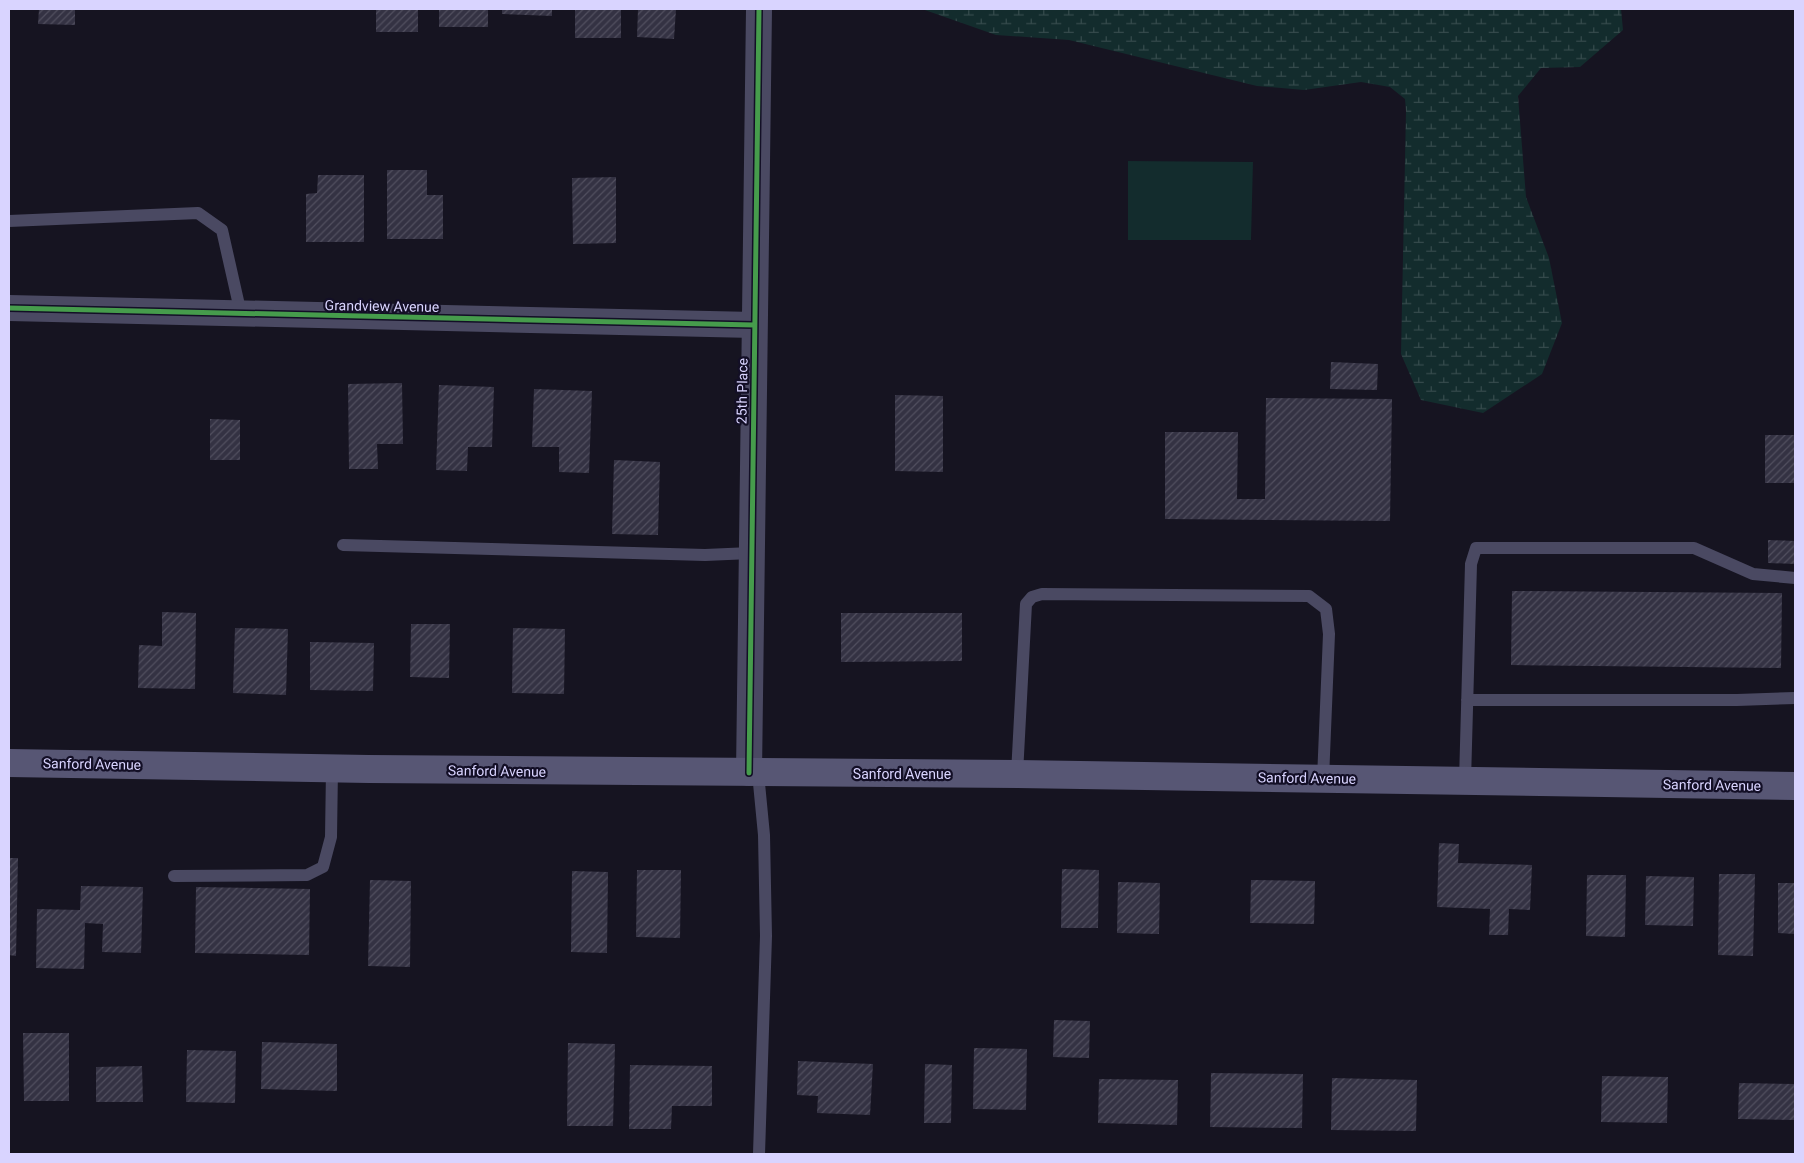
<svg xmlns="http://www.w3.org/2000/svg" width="1804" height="1163" viewBox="0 0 1804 1163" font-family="Roboto,sans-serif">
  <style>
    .green { fill: #132c2d }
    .wetland { fill: url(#wetland-marsh) }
    .building { fill: url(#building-hatch) }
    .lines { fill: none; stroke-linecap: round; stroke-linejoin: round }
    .lane { stroke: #4a4962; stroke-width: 12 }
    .street { stroke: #4a4962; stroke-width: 26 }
    .secondary { stroke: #575674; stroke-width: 28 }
    .cycleway-casing { stroke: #130f26; stroke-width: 8 }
    .cycleway { stroke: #469c4c; stroke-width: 5 }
    .labels { text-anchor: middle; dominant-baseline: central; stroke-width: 4.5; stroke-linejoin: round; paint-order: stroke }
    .street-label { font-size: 14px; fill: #d9d4ff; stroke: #130f26 }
  </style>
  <defs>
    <pattern id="wetland-marsh" width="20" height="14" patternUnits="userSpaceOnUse" patternTransform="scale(1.25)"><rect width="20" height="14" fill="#132c2d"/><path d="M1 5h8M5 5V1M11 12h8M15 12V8" fill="none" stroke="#354a4c"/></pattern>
    <pattern id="building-hatch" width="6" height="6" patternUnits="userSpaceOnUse" patternTransform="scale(1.25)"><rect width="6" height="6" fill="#343243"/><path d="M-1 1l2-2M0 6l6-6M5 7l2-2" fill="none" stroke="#514f5f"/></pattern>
  </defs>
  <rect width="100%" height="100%" fill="#161421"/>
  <path class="green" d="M 1128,161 L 1253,162 L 1251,240 L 1128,240 Z"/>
  <path class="wetland" d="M 922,9 L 1621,9 L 1623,30 L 1580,67 L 1541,68 L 1518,96 L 1526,197 L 1549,258 L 1562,323 L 1542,374 L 1483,413 L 1421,400 L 1401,354 L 1406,111 L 1405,99 L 1390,87 L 1361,82 L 1304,90 L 1257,86 L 1069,40 L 996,35 Z"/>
  <path class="building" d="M 39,9 L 75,9 L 75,25 L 38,24 Z
    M 376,9 L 418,9 L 418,32 L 376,32 Z
    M 439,9 L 488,9 L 488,27 L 439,27 Z
    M 502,9 L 552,9 L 552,16 L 502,14 Z
    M 575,9 L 621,9 L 621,38 L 575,38 Z
    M 638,9 L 676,9 L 674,39 L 637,37 Z
    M 387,170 L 427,170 L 427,195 L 443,195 L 443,239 L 387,239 Z
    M 318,175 L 364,175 L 364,242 L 306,242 L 306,194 L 317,193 Z
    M 616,177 L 616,243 L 573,244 L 572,178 Z
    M 1331,362 L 1378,364 L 1377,390 L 1330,389 Z
    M 402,383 L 403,444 L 377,444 L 378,469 L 349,469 L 348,384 Z
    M 439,385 L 494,387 L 492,447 L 468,447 L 467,471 L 436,470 Z
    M 534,389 L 592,391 L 589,473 L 559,472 L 559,447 L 532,447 Z
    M 895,395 L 943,396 L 943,472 L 895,471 Z
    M 1266,398 L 1392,399 L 1390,521 L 1165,519 L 1165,432 L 1238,432 L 1237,499 L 1265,499 Z
    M 210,419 L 240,420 L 240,460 L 210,460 Z
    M 1765,435 L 1795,435 L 1795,483 L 1765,483 Z
    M 614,460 L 660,462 L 658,535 L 612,534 Z
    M 1768,540 L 1795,541 L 1795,564 L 1768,563 Z
    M 1512,591 L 1782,593 L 1781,668 L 1511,665 Z
    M 162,612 L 196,613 L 195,689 L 138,688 L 139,645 L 162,646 Z
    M 841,613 L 962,613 L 962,661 L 841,662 Z
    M 411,624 L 450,624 L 449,678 L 410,677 Z
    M 235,628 L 288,629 L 286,695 L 233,693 Z
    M 513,628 L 565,629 L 564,694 L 512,693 Z
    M 310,642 L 374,643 L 373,691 L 310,690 Z
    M 1439,843 L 1459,844 L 1458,863 L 1532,865 L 1530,910 L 1509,909 L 1508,935 L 1489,935 L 1490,909 L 1437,907 Z
    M 9,858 L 18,858 L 16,956 L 9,955 Z
    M 1062,869 L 1099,870 L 1098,928 L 1061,928 Z
    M 637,870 L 681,870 L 680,938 L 636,937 Z
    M 572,871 L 608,872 L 607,953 L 571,952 Z
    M 1719,874 L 1755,874 L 1753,956 L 1718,955 Z
    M 1587,875 L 1626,875 L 1625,937 L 1586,936 Z
    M 1646,876 L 1694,877 L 1693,926 L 1645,925 Z
    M 370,880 L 411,881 L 410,967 L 368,966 Z
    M 1251,880 L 1315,881 L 1314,924 L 1250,923 Z
    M 1118,882 L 1160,883 L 1159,934 L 1117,933 Z
    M 1778,883 L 1795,883 L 1795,934 L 1778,933 Z
    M 81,886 L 143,887 L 141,953 L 102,952 L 103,924 L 85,923 L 84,969 L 36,968 L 37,909 L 80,910 Z
    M 196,887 L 310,889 L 309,955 L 195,953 Z
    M 1054,1020 L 1090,1021 L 1089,1058 L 1053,1057 Z
    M 23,1033 L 69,1033 L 69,1101 L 24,1101 Z
    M 262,1042 L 337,1044 L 337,1091 L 261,1089 Z
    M 568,1043 L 615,1044 L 613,1126 L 567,1126 Z
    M 974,1048 L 1027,1049 L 1026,1110 L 973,1109 Z
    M 187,1050 L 236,1051 L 235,1103 L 186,1102 Z
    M 798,1061 L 873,1064 L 870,1115 L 817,1113 L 818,1096 L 797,1095 Z
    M 925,1064 L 952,1065 L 951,1123 L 924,1123 Z
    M 630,1065 L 712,1066 L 712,1106 L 672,1106 L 671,1129 L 629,1129 Z
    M 142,1066 L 143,1102 L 96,1102 L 96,1067 Z
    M 1211,1073 L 1303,1074 L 1302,1128 L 1210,1127 Z
    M 1602,1076 L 1668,1077 L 1667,1123 L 1601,1122 Z
    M 1332,1078 L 1417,1080 L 1416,1131 L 1331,1130 Z
    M 1099,1079 L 1178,1080 L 1177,1125 L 1098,1123 Z
    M 1739,1083 L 1795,1084 L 1795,1120 L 1738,1119 Z"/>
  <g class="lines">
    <path class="lane" d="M 9,221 L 198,213 L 222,230 L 241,314
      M 343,545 L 705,555 L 751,553
      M 1467,700 L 1737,700 L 1795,698
      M 758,773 L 764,835 L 766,936 L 759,1154
      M 1017,774 L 1026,604 L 1032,597 L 1042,594 L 1309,596 L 1326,609 L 1329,634 L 1323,779
      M 1465,781 L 1471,564 L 1476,548 L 1694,548 L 1753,574 L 1795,578
      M 174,876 L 307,875 L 323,867 L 331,837 L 332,769"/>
    <path class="street" d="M 9,308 L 754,325
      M 749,773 L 759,9"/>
    <path class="secondary" d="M 9,763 L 369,769 L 1017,774 L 1795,786"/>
    <g class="cycleway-casing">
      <path id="cycleway" d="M 9,308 L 754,325
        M 749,773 L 759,9"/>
    </g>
    <use href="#cycleway" class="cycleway"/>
  </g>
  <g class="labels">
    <g class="street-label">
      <text transform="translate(382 306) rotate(1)">Grandview Avenue</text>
      <text transform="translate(742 391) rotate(-89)">25th Place</text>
      <text transform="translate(92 764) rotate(1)">Sanford Avenue</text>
      <text transform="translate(497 771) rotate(1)">Sanford Avenue</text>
      <text x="902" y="774">Sanford Avenue</text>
      <text transform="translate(1307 778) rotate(1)">Sanford Avenue</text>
      <text transform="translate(1712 785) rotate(1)">Sanford Avenue</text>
    </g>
  </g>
  <rect width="1804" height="1163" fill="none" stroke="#d9d4ff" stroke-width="20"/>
</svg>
